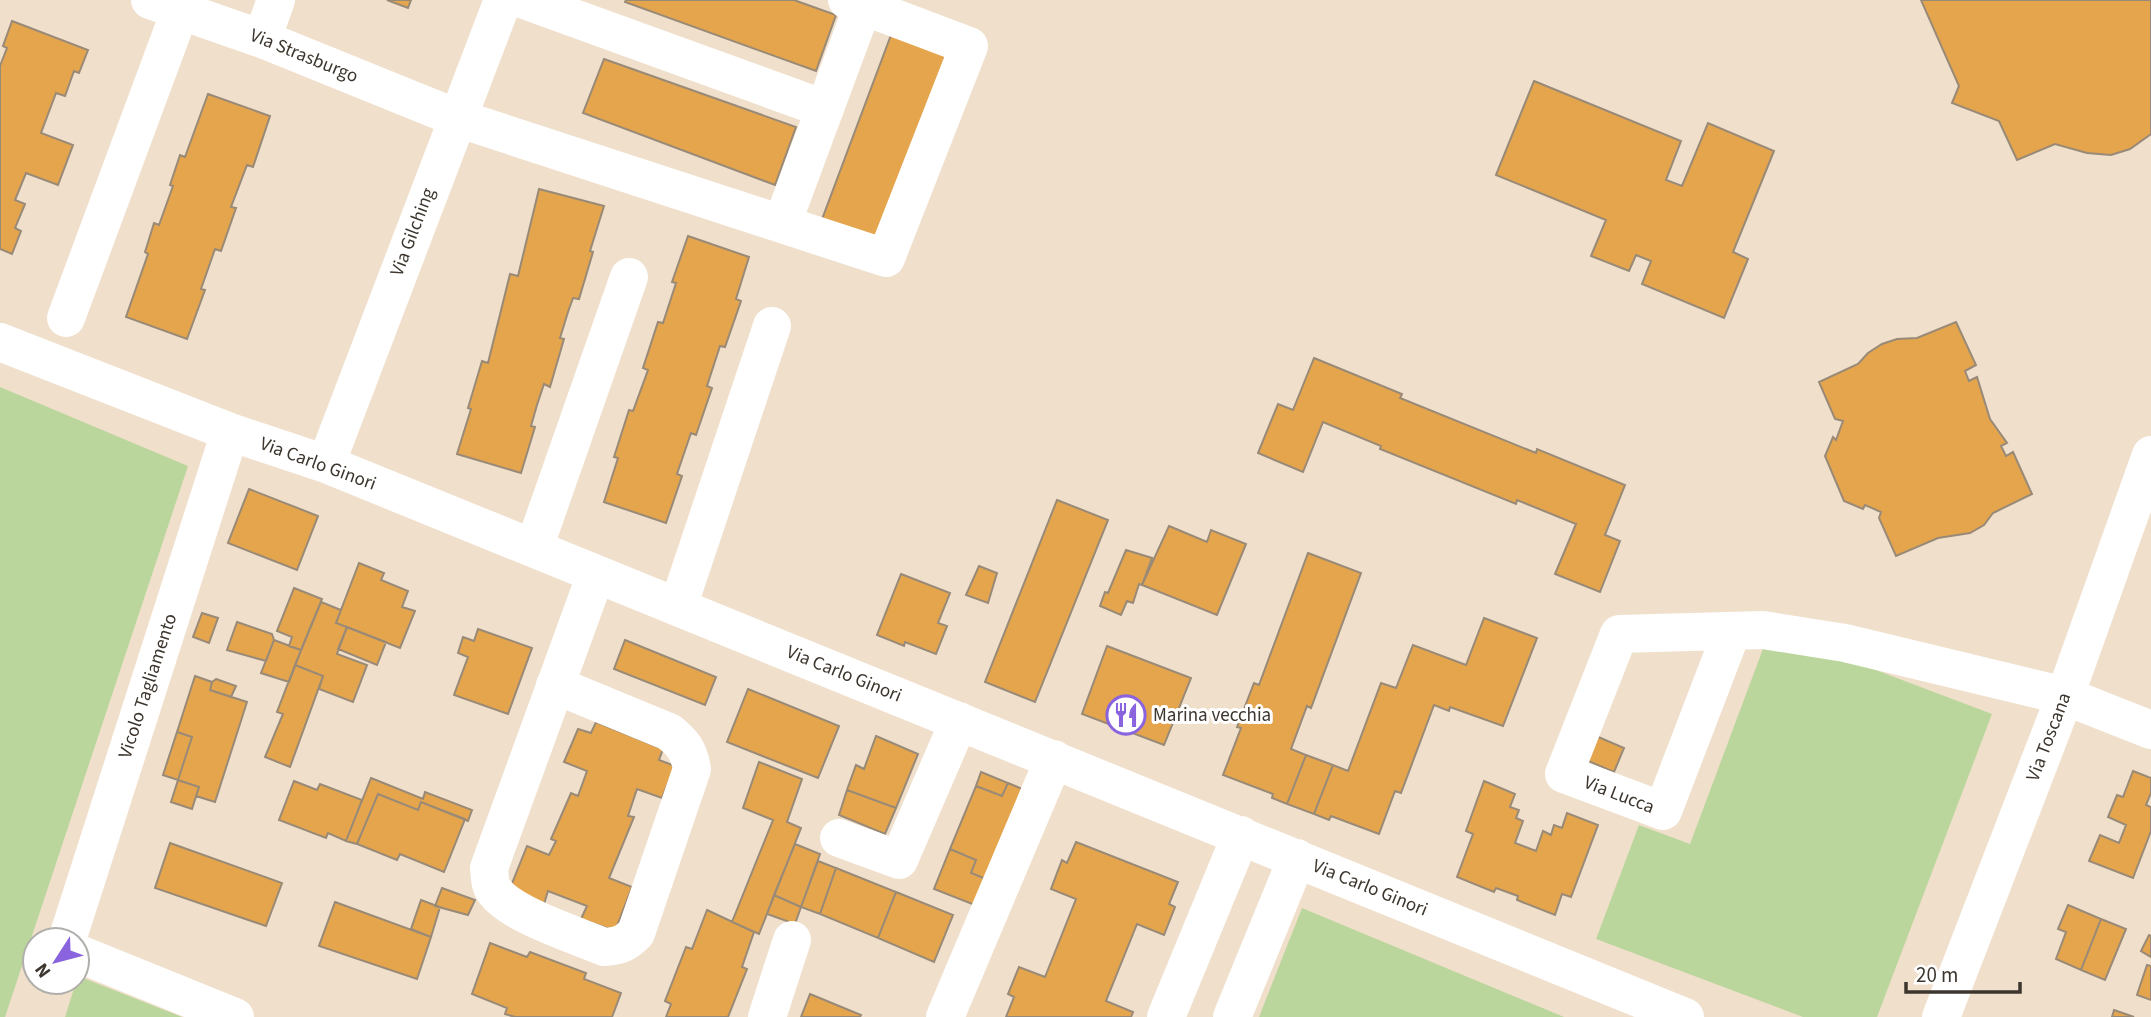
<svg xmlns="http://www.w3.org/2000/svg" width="2151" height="1017" viewBox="0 0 2151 1017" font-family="'Source Sans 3',sans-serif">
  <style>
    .green { fill: #bbd69c }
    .building { fill: #e5a54d; stroke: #998a77; stroke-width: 2 }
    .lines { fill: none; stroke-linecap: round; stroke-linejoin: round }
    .minor { stroke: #fff; stroke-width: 38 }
    .labels { text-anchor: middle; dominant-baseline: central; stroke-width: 6; stroke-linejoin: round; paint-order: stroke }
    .street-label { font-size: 19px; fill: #3d362e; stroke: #fff }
    .poi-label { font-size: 19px; fill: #3d362e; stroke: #fff; text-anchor: start }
  </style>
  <rect width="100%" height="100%" fill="#f0dfcb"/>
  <path class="green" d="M 0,387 L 188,466 L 5,1017 L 0,1017 Z
    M 1770,630 L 1992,714 L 1877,1017 L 1803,1017 L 1596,939 L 1639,825 L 1690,844 Z
    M 1302,908 L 1564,1017 L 1259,1017 Z
    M 78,976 L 182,1017 L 65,1017 Z"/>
  <path class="building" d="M 387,0 L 411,0 L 408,8 Z
    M 626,0 L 794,0 L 836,15 L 816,71 L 625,2 Z
    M 1921,0 L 2151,0 L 2151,134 L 2130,149 L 2111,155 L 2087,153 L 2055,144 L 2017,160 L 1999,121 L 1952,103 L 1959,86 Z
    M 12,21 L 88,50 L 79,73 L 74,71 L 65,96 L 56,93 L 41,133 L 73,145 L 58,185 L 26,173 L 15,200 L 25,204 L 15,228 L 21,231 L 12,254 L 0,249 L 0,66 L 7,48 L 3,46 Z
    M 894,27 L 951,48 L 878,243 L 821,222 Z
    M 604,59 L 796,127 L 775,185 L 583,113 Z
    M 1534,81 L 1681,141 L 1666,180 L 1682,186 L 1708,123 L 1774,151 L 1733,252 L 1748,259 L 1724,318 L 1642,284 L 1651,261 L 1636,255 L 1629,271 L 1591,256 L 1606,220 L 1496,175 Z
    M 208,94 L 270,116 L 253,167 L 247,165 L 231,207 L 236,208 L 221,251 L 215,249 L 201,289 L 205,290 L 187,339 L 126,317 L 148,254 L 145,252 L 154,223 L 159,225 L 173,186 L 170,185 L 180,155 L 185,157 Z
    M 539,189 L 604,206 L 590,251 L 593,252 L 579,299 L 573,298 L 568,312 L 560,338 L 564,339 L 550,387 L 544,384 L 537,405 L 531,426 L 535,427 L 521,473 L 457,454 L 471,409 L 468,408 L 482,361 L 488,363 L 510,274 L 518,276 Z
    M 688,236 L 749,257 L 736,299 L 741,301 L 725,347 L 720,346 L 707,386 L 712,388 L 696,435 L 691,433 L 677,474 L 682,476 L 666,523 L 604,502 L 618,458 L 614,457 L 629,410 L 633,411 L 648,370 L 643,368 L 658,322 L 663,323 L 676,283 L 672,282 Z
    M 1956,322 L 1976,365 L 1965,371 L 1969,381 L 1977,377 L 1990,419 L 2007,443 L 2001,446 L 2006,456 L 2013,452 L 2032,494 L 1993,513 L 1984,525 L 1970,533 L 1938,538 L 1896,556 L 1879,518 L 1881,512 L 1865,505 L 1863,509 L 1844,501 L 1825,456 L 1833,437 L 1836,440 L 1843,421 L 1835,419 L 1819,382 L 1858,364 L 1868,353 L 1882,344 L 1897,339 L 1917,338 Z
    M 1314,358 L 1402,394 L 1400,398 L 1536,453 L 1537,449 L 1625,485 L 1605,535 L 1620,541 L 1600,592 L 1555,574 L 1576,524 L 1517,500 L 1516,504 L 1380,449 L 1381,446 L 1323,422 L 1303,472 L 1258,453 L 1278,404 L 1293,410 Z
    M 249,489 L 318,516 L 297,570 L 228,543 Z
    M 1057,500 L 1108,520 L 1035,702 L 985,682 Z
    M 1169,526 L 1207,542 L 1211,530 L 1246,544 L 1217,615 L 1142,585 Z
    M 1126,550 L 1152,558 L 1142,585 L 1139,584 L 1133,603 L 1127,601 L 1121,615 L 1100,606 L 1105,592 L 1108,593 Z
    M 1308,553 L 1361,573 L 1311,708 L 1307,706 L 1291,749 L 1306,755 L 1287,804 L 1272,798 L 1273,794 L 1223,775 L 1241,728 L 1237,727 L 1254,683 L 1259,685 Z
    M 359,563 L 384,573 L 381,580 L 408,591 L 402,607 L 415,611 L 400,648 L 336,623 Z
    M 979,566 L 997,573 L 988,603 L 966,595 Z
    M 901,574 L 950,593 L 938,623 L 947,626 L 936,654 L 905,642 L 904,646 L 877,635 Z
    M 294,588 L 322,599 L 301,650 L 289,646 L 292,637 L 277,631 Z
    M 321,602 L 341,610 L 336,623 L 347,627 L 337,654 L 367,665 L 353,702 L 319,689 L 323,676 L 295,665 Z
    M 202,613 L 218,618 L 209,643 L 193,637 Z
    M 1484,618 L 1537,638 L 1503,726 L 1450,707 L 1449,711 L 1434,705 L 1401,793 L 1395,791 L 1379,834 L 1331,816 L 1329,820 L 1314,814 L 1333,765 L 1348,771 L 1381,683 L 1396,688 L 1413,645 L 1466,665 Z
    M 237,622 L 272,634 L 274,640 L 266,661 L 227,650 Z
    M 347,627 L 386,642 L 377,665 L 338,649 Z
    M 478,629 L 532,648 L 508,714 L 454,695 L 468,657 L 458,653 L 463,637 L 474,641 Z
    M 274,640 L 301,650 L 289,682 L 261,673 Z
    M 625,640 L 716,677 L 705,705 L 614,669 Z
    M 1107,646 L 1191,678 L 1164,745 L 1082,714 Z
    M 295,665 L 323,676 L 290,767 L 265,757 L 283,714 L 277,712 Z
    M 195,676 L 212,682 L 210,690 L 247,702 L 215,802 L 196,796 L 199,787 L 178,780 L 192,737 L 177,732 Z
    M 216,679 L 236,686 L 231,697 L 210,690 L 212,682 Z
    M 748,689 L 839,726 L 818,778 L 727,742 Z
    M 596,722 L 663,749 L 659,760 L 675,766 L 662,798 L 637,789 L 628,816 L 634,817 L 609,878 L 632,887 L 615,931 L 581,919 L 587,906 L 548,891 L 544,904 L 509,891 L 527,846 L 549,855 L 556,841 L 551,839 L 571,793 L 578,796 L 587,771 L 564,762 L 578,729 L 591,733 Z
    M 177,732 L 192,737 L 178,780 L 163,775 Z
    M 876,736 L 918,754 L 896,808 L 847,790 L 856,765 L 864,769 Z
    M 1596,736 L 1624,748 L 1614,772 L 1586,760 Z
    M 1306,755 L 1333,765 L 1314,814 L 1287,804 Z
    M 759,762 L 802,779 L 787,822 L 801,828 L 759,934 L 732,922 L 773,820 L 743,808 Z
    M 2133,771 L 2151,778 L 2151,793 L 2146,805 L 2151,807 L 2151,831 L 2133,878 L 2089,861 L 2100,835 L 2119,843 L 2126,825 L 2108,817 L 2117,795 L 2123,797 Z
    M 981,772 L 1008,783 L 1002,796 L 976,786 Z
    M 371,778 L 423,799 L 425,792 L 472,810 L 468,821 L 421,802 L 418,810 L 378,794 L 357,844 L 346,841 Z
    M 178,780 L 199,787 L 192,809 L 171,802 Z
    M 294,781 L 317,790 L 320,784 L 362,800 L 346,841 L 328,833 L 326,838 L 279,820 Z
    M 1484,781 L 1515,794 L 1510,807 L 1519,810 L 1516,818 L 1523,821 L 1515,843 L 1536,851 L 1543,831 L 1551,835 L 1554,825 L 1562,828 L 1567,813 L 1598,825 L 1571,897 L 1562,894 L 1555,915 L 1517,900 L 1518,896 L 1496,888 L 1494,892 L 1457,877 L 1473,834 L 1466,831 Z
    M 1008,783 L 1032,793 L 996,883 L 971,873 L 976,860 L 950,849 L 976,786 L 1002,796 Z
    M 847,790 L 896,808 L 885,834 L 839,815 Z
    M 378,794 L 418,810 L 421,802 L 465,819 L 444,872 L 400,854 L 397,860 L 357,844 Z
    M 1076,842 L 1178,882 L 1169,904 L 1175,907 L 1164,935 L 1137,924 L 1106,1001 L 1133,1012 L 1131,1017 L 1006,1017 L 1014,997 L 1008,994 L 1019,967 L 1045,977 L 1051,962 L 1076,899 L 1051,889 L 1062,860 L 1067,863 Z
    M 170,843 L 282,883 L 266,926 L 155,888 Z
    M 795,844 L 820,854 L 801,907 L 774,895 Z
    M 950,849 L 976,860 L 971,873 L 996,883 L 985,909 L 934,889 Z
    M 818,861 L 836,868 L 820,914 L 801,907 Z
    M 836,868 L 896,892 L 878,938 L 820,914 Z
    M 442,888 L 475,900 L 468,915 L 435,906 Z
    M 896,892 L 953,915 L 934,962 L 878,938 Z
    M 774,895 L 801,907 L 795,924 L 767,914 Z
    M 421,900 L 440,907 L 431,937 L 411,929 Z
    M 335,902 L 431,937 L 417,979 L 319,946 Z
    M 2068,905 L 2101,919 L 2081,970 L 2056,959 L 2066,932 L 2058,929 Z
    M 707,910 L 754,932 L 742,967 L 747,969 L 728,1017 L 666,1017 L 671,1004 L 665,1001 L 686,947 L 692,949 Z
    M 2101,919 L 2126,929 L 2105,980 L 2081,970 Z
    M 2149,935 L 2151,936 L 2151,957 L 2141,951 Z
    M 490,943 L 527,957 L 530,952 L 586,973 L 584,979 L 621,993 L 612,1017 L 515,1017 L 505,1014 L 507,1008 L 472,994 Z
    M 2147,965 L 2151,966 L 2151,1000 L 2137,995 Z
    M 810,994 L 861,1015 L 860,1017 L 801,1017 Z
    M 2114,1010 L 2134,1017 L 2112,1017 Z"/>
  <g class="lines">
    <path class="minor" d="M 150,0 L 262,39 L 457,118 L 886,258 L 969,46 L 847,0
      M 524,0 L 825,109
      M 262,39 L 276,0
      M 782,224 L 863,6
      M 66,318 L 180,11
      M 0,342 L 230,432 L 326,464 L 1685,1017
      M 326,464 L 503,0
      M 534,548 L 629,277
      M 678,607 L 772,326
      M 1732,631 L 1663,811 L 1564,774 L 1619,634 L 1763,630 L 1845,643 L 2065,696 L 2151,730
      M 555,685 L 669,732 C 683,743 689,751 692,769 L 636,933 C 625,944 619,946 604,947 C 576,935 508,914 493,889 C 489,883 490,875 489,868 L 596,574
      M 839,838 L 899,860 L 959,721
      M 67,940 L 230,432
      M 77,953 L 235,1017
      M 767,1017 L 792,940
      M 945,1017 L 1054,759
      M 1166,1017 L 1241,835
      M 1232,1017 L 1297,858
      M 1941,1017 L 2065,696 L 2151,455"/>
  </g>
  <defs>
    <g id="restaurant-ring" transform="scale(2.0125)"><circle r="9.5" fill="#fff" stroke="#8a63de" stroke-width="1.5"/><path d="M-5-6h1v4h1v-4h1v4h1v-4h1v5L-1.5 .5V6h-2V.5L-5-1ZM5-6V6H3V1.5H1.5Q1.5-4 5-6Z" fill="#8a63de"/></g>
  </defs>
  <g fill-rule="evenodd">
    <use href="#restaurant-ring" x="1126" y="715"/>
  </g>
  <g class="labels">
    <g class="street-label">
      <text transform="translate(304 56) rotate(22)">Via Strasburgo</text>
      <text transform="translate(413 232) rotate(-69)">Via Gilching</text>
      <text transform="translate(318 464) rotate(20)">Via Carlo Ginori</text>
      <text transform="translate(844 674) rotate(22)">Via Carlo Ginori</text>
      <text transform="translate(148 686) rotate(-72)">Vicolo Tagliamento</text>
      <text transform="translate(2049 737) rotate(-69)">Via Toscana</text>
      <text transform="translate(1619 795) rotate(21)">Via Lucca</text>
      <text transform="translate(1370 888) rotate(22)">Via Carlo Ginori</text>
    </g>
    <g class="poi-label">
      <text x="1153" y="715">Marina vecchia</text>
    </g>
  </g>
  <g transform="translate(56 961) rotate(234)"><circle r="33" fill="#ffffff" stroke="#b1afab" stroke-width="2"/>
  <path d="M0-5L12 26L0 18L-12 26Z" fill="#8a63de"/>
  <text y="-10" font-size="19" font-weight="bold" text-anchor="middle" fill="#3d362e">N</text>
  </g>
  <path d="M1906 982v10h114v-10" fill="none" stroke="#3d362e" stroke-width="3.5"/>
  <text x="1916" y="982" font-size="21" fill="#3d362e" stroke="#ffffff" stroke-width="5" paint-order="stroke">20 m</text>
</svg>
